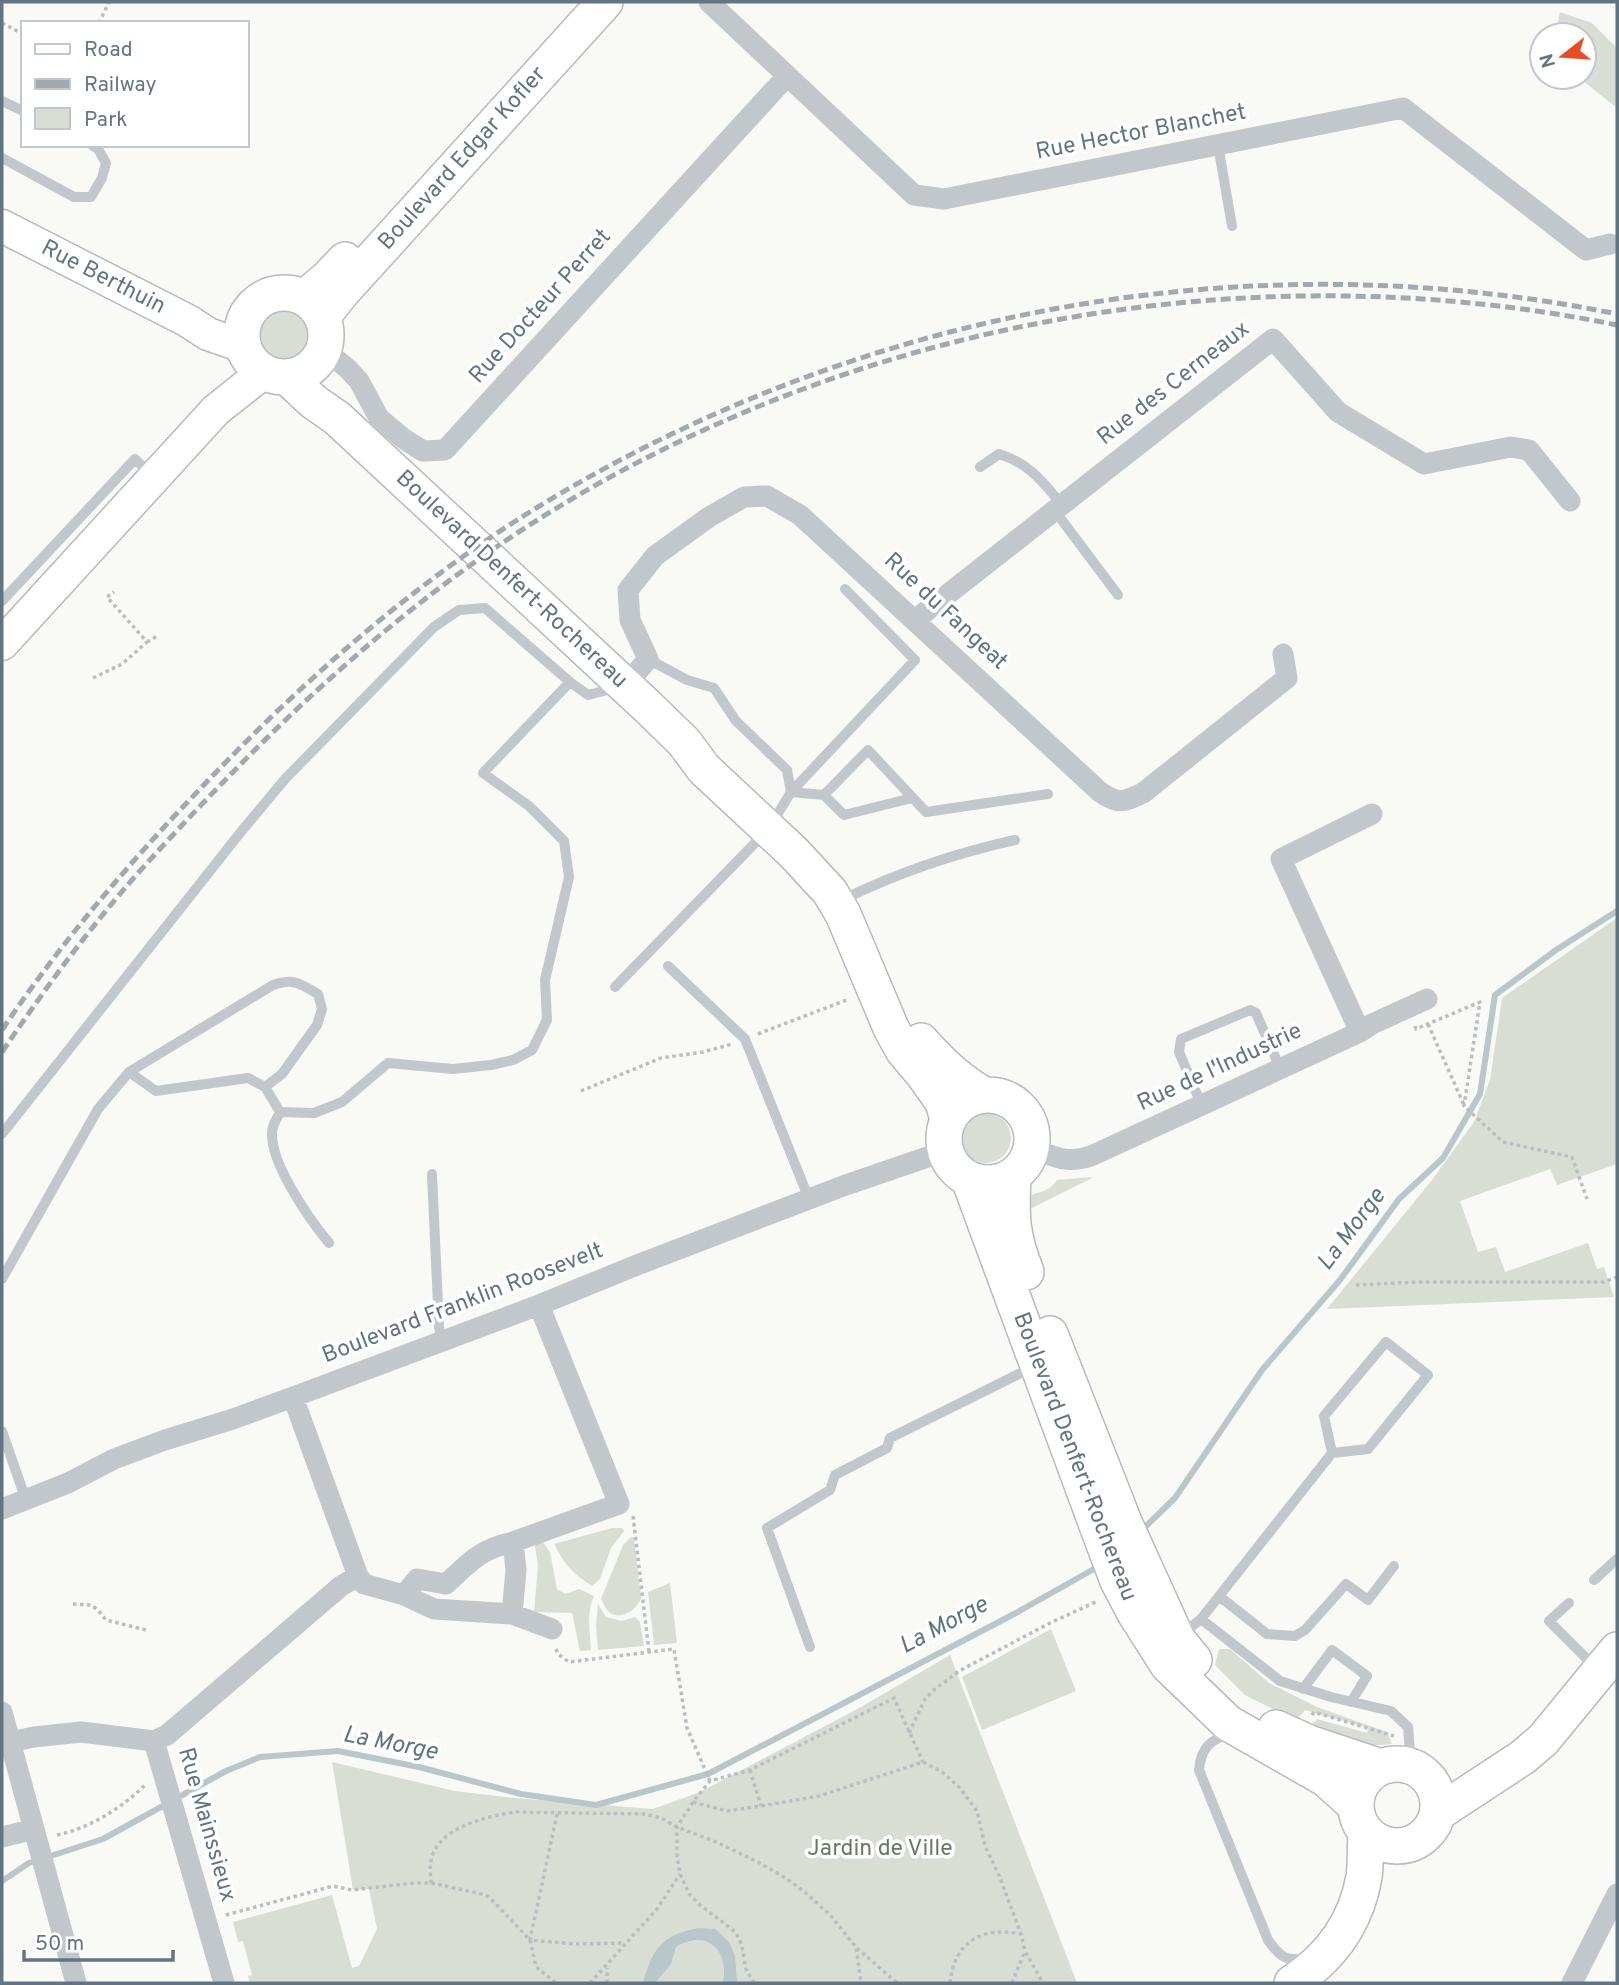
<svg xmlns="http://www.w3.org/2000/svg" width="1619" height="1985" viewBox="0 0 1619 1985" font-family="Overpass,sans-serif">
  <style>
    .green { fill: #d9ded5 }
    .water { fill: #b9c6ca }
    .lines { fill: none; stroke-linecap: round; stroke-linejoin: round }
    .stream { stroke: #b9c6ca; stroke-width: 6 }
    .secondary-casing { stroke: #b4bbbf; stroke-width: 35 }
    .primary-casing { stroke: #b5bbbf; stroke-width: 38 }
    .path { stroke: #babec1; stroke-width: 3.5; stroke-dasharray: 3.5 3.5; stroke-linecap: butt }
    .lane { stroke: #c2c7cb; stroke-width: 10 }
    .street { stroke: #c2c7cb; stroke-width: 21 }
    .secondary { stroke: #fff; stroke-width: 32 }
    .primary { stroke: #fff; stroke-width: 35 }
    .rail { stroke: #a1a9af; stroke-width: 5; stroke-dasharray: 10 5; stroke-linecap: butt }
    .labels { text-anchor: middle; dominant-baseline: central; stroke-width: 7; stroke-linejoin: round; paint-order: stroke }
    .street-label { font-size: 23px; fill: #637582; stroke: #fff }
    .park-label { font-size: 23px; fill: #677a62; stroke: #fff }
    .water-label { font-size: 24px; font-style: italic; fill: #5e757c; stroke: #fff }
  </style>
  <rect width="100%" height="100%" fill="#f9f9f6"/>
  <path class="green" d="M 1560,12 L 1592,23 L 1617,48 L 1617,108 L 1578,77 L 1584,77 L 1584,35 L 1555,35 Z
    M257 336a26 26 0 1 1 52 0a26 26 0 1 1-52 0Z
    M 1617,918 L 1617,1164 L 1557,1185 L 1550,1169 L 1460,1201 L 1478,1252 L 1496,1247 L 1505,1272 L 1588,1243 L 1597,1269 L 1604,1267 L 1614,1297 L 1327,1309 L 1432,1180 L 1474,1122 L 1490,1080 L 1502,998 Z
    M961 1138a25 25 0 1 1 50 0a25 25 0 1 1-50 0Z
    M 1094,1177 L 1024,1212 C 1029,1183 1043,1201 1057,1180 Z
    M 612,1528 L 622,1528 L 624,1531 L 611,1548 L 600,1579 L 592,1586 C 572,1573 565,1565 554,1544 Z
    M 631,1537 L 634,1538 L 641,1598 C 637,1610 618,1623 607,1610 C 606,1609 602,1600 601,1599 L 623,1545 Z
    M 540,1538 L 550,1552 L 557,1589 L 565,1594 L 579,1589 L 594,1596 C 586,1613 590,1631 591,1650 L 580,1651 L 572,1613 L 534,1612 L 538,1565 L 534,1540 Z
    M 670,1583 L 677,1643 L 654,1645 L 648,1592 Z
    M 598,1604 L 606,1617 L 622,1621 L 635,1617 L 640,1622 L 644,1646 L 598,1650 L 596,1626 Z
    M 1051,1629 L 1076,1691 L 982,1730 L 962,1677 Z
    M 1219,1649 L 1230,1649 L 1269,1683 L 1317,1707 L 1387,1732 L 1392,1744 L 1370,1746 L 1309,1728 L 1317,1719 L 1367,1733 L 1368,1728 L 1305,1710 L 1296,1721 L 1245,1695 L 1215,1665 Z
    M 950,1655 L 1077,1983 L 250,1983 L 248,1976 L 252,1975 L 243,1941 L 238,1942 L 233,1922 L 332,1895 L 352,1968 L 359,1966 L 377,1929 L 369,1889 L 353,1890 L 332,1762 L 455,1791 L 515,1798 L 653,1809 L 700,1792 L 861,1707 Z"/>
  <path class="water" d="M 698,1928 L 715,1929 L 729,1942 L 735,1956 L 737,1983 L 723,1983 C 730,1950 706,1928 676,1947 L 671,1964 L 655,1983 L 643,1983 C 652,1949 662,1935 698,1928 Z"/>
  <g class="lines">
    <path class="stream" d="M 1141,1531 L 1175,1498 L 1262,1370 L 1340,1280 L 1399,1199 L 1443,1158 L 1480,1094 L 1495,995 L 1556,950 L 1617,911
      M 2,1881 L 29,1863 L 103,1839 L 226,1771 L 260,1757 L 338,1751 L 419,1767 L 521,1794 L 596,1805 L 708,1774 L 1016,1613 L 1101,1565"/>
    <g class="secondary-casing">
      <path id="secondary" d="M 2,226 L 188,321 L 208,334 L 245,347
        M 2,644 L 216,410 L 264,372"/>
    </g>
    <g class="primary-casing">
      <path id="primary" d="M242 335a42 42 0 1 1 84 0a42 42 0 1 1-84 0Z
        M 304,298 L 328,278 L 345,260
        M 322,317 L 342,292 L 605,2
        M 287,377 L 314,402 L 337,418 L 648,707 L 684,742 L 704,769 L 794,853 L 830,892 L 843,914 L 891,1028 L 903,1050 L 924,1075 L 943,1102 L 948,1119
        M 921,1041 C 940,1063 959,1081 984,1095
        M944 1139a44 44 0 1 1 88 0a44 44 0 1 1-88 0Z
        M 1013,1176 C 1011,1216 1011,1234 1026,1272
        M 969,1179 L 1104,1544 L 1118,1581 L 1135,1613 L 1168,1665 L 1228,1723 L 1326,1779 L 1356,1806
        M 1050,1334 L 1124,1522 L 1177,1639 L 1194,1660
        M 1276,1728 L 1309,1743 L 1381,1767
        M1356 1805a41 41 0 1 1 82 0a41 41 0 1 1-82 0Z
        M 1438,1813 L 1523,1757 L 1543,1740 L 1617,1650
        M 1292,1983 C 1330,1958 1356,1923 1364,1877 C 1366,1863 1365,1847 1366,1833"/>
    </g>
    <path class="path" d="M 2,23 L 23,34
      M 99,23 L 109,2
      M 147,642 L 159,635
      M 93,678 L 122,664 L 147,642 L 107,597 L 114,592
      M 1428,1024 L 1464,1105
      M 1415,1026 L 1416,1029 L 1480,1002 L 1464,1106 L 1503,1142 L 1572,1157 L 1587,1199
      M 758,1034 L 849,999
      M 581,1091 L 661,1058 L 703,1052 L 732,1044
      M 1356,1285 L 1419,1282 L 1604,1282 L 1617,1277
      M 633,1516 L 649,1652
      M 73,1604 L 91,1605 L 98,1610 L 106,1620 L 146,1630
      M 556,1649 L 558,1654 L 569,1662 L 674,1649 L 687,1728 L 710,1781
      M 1312,1715 L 1314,1712 L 1394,1736
      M 909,1733 L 925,1699 L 935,1689 L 959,1671 L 1050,1623 L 1098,1601
      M 750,1770 L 761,1806
      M 693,1802 L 727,1811 L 761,1806 L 819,1796 L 923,1762 L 942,1772 L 959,1787 L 977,1811 L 985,1846 L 999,1875 L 1021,1934 L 1025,1951 L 1043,1983
      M 557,1814 L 530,1940 L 575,1944 L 625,1943
      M 57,1835 C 90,1828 122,1808 146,1784
      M 431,1883 C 431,1876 429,1868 431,1861 C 437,1827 488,1816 516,1812 L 645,1814 L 661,1818 L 677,1827 L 716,1842 L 760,1863 L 787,1879 L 806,1893 L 831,1916 L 856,1947 L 861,1983
      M 226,1915 L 333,1886 L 352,1890 L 414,1883 L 431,1883 L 486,1895 L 494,1902 L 530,1940 L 536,1967 L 556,1983
      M 857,1948 L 897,1983
      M 590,1983 L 657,1909 L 680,1874
      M 607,1983 L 607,1968
      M 754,1983 L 746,1969 L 742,1946 L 739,1938 L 733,1930 L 700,1905 L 690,1895 L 680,1874 L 677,1855 L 677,1827 L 693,1802 L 710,1781 L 750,1770 L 894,1698 L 923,1762
      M 950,1983 C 954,1942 982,1926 1021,1934
      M 1012,1983 L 1025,1951"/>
    <path class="lane" d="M 2,101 L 23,111
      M 1218,145 L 1232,226
      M 2,158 L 74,197 L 91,197 L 102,178 L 106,163 L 98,149 L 92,145
      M 980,467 L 999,454 C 1029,463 1043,482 1062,505
      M 1055,511 L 1118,595
      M 2,601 L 135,459 L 152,476
      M 648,659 L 687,680 L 714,688 L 736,721 L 787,770 L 791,792
      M 791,792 L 824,795 L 868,750 L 926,812 L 1048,794
      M 824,795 L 844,815 L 912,798
      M 842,900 C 897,873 956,853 1015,840
      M 668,966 L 745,1039 L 809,1199
      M 615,987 L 755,843 L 777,815 L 791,792 L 915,660 L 845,589
      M 265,1087 L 280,1112 L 314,1113 L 342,1102 L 388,1063 L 453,1069 L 491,1065 L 513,1060 L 532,1050 L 547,1020 L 545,980 L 569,877 L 564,841 L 529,806 L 483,773 L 570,682
      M 1202,1106 L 1179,1052 L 1181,1039 L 1250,1010 L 1256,1013 L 1280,1068
      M 280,1112 C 278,1117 274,1122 273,1127 C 265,1157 310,1220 329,1243
      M 2,1134 L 240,833 L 285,779 L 434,627 L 459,610 L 485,608 L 570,682 L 588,695 L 619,687
      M 432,1174 L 439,1327 L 442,1342
      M 2,1279 L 98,1109 L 129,1072 L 273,985 C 294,978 299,983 318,994 L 322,1009 L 317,1025 L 282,1074 L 265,1087 L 248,1078 L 156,1091 L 129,1072
      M 2,1431 L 26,1500
      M 1594,1580 L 1617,1559
      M 1219,1596 L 1267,1634 L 1295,1636 L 1305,1630 L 1346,1584 L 1368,1600 L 1394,1566
      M 1569,1603 L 1549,1621 L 1595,1667
      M 1201,1619 L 1280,1681 L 1331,1697 L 1391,1711 L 1408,1727 L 1411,1766
      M 1181,1635 L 1201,1619 L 1332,1453 L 1368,1449 L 1428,1375 L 1386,1342 L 1324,1416 L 1332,1453
      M 810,1647 L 767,1528 L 830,1490 L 835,1475 L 887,1448 L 890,1438 L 1035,1366
      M 1303,1689 L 1332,1650 L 1367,1676 L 1351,1702
      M 1231,1734 C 1210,1739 1201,1748 1199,1770 L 1268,1940 C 1280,1957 1286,1962 1307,1958"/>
    <path class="street" d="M 709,2 L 914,195 L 944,199 L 1403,108 L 1586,250 L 1610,244
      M 324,349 L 348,369 L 359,381 L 379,418 L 404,439 L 423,451 L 445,450 L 787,76
      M 915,620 L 1273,339 L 1338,412 L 1424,464 L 1511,447 L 1529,450 L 1570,501
      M 625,686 L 648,659 L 630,620 L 628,590 L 655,556 L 709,517 L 744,497 L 767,496 L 800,515 L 1100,792 C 1119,805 1123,802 1143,793 L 1287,678 L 1283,654
      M 1360,1032 L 1281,859 L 1372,814
      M 1031,1148 C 1056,1157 1065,1164 1091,1156 L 1360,1032 L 1372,1024 L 1427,999
      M 293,1397 L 358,1576 L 364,1584 L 404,1595 L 434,1609 L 512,1614 L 552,1629
      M 2,1509 L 68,1483 L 114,1459 L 165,1440 L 233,1419 L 293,1397 L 539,1305 L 632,1267 L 843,1186 L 945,1151
      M 513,1542 L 619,1504 L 539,1305
      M 404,1595 L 417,1579 L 446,1584 C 470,1562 480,1549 513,1542 L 516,1570 L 512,1614
      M 2,1712 L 76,1983
      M 154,1741 L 167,1735 L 341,1586 L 358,1576
      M 154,1741 L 224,1983
      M 10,1742 L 34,1737 L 81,1732 L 154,1741
      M 2,1837 L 34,1829
      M 1572,1983 L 1617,1894"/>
    <use href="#secondary" class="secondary"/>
    <use href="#primary" class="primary"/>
    <path class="rail" d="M 2,1030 C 60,944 127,865 199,790 C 302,681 417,580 546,502 C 868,308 1249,239 1617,314
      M 2,1052 C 32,1008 63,964 97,922 C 130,880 167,841 204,802 C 282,720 365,642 457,575 C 785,333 1219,244 1617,325"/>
  </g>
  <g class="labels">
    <g class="street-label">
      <text transform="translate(1141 133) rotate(-11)">Rue Hector Blanchet</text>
      <text transform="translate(463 159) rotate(-48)">Boulevard Edgar Kofler</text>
      <text transform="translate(103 278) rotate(27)">Rue Berthuin</text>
      <text transform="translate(541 307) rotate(-48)">Rue Docteur Perret</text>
      <text transform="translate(1174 384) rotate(-38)">Rue des Cerneaux</text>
      <text transform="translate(511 580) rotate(43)">Boulevard Denfert-Rochereau</text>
      <text transform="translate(945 612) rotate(43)">Rue du Fangeat</text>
      <text transform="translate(1220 1068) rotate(-25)">Rue de l'Industrie</text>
      <text transform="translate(463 1304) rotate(-21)">Boulevard Franklin Roosevelt</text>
      <text transform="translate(1074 1457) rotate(69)">Boulevard Denfert-Rochereau</text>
      <text transform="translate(206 1825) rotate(74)">Rue Mainssieux</text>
    </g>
    <g class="park-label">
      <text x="880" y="1849">Jardin de Ville</text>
    </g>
    <g class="water-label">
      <text transform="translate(1352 1230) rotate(-53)">La Morge</text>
      <text transform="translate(944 1626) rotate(-28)">La Morge</text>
      <text transform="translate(390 1744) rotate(11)">La Morge</text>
    </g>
  </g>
  <rect width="1619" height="1985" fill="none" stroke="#637582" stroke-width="7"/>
  <rect x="21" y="21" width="228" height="126" fill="#ffffff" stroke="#c1c8cd" stroke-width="2"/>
  <rect x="35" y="44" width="35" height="10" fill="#ffffff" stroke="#c1c8cd" stroke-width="2"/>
  <text x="84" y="56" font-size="21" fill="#637582">Road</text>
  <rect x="35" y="79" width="35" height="10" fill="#a1a9af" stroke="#c1c8cd" stroke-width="2"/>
  <text x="84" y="91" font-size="21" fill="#637582">Railway</text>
  <rect x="35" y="108" width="35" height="21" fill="#d9ded5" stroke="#c1c8cd" stroke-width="2"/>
  <text x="84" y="126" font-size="21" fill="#637582">Park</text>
  <g transform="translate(1563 56) rotate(253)"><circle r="33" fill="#ffffff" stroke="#c1c8cd" stroke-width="2"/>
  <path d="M0-5L12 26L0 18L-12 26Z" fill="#e94d26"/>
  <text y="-10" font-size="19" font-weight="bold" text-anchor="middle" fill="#637582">N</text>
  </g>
  <path d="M24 1950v10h149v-10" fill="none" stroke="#637582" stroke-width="3.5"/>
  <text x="35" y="1950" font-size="21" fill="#637582" stroke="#ffffff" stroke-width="5" paint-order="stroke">50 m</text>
</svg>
